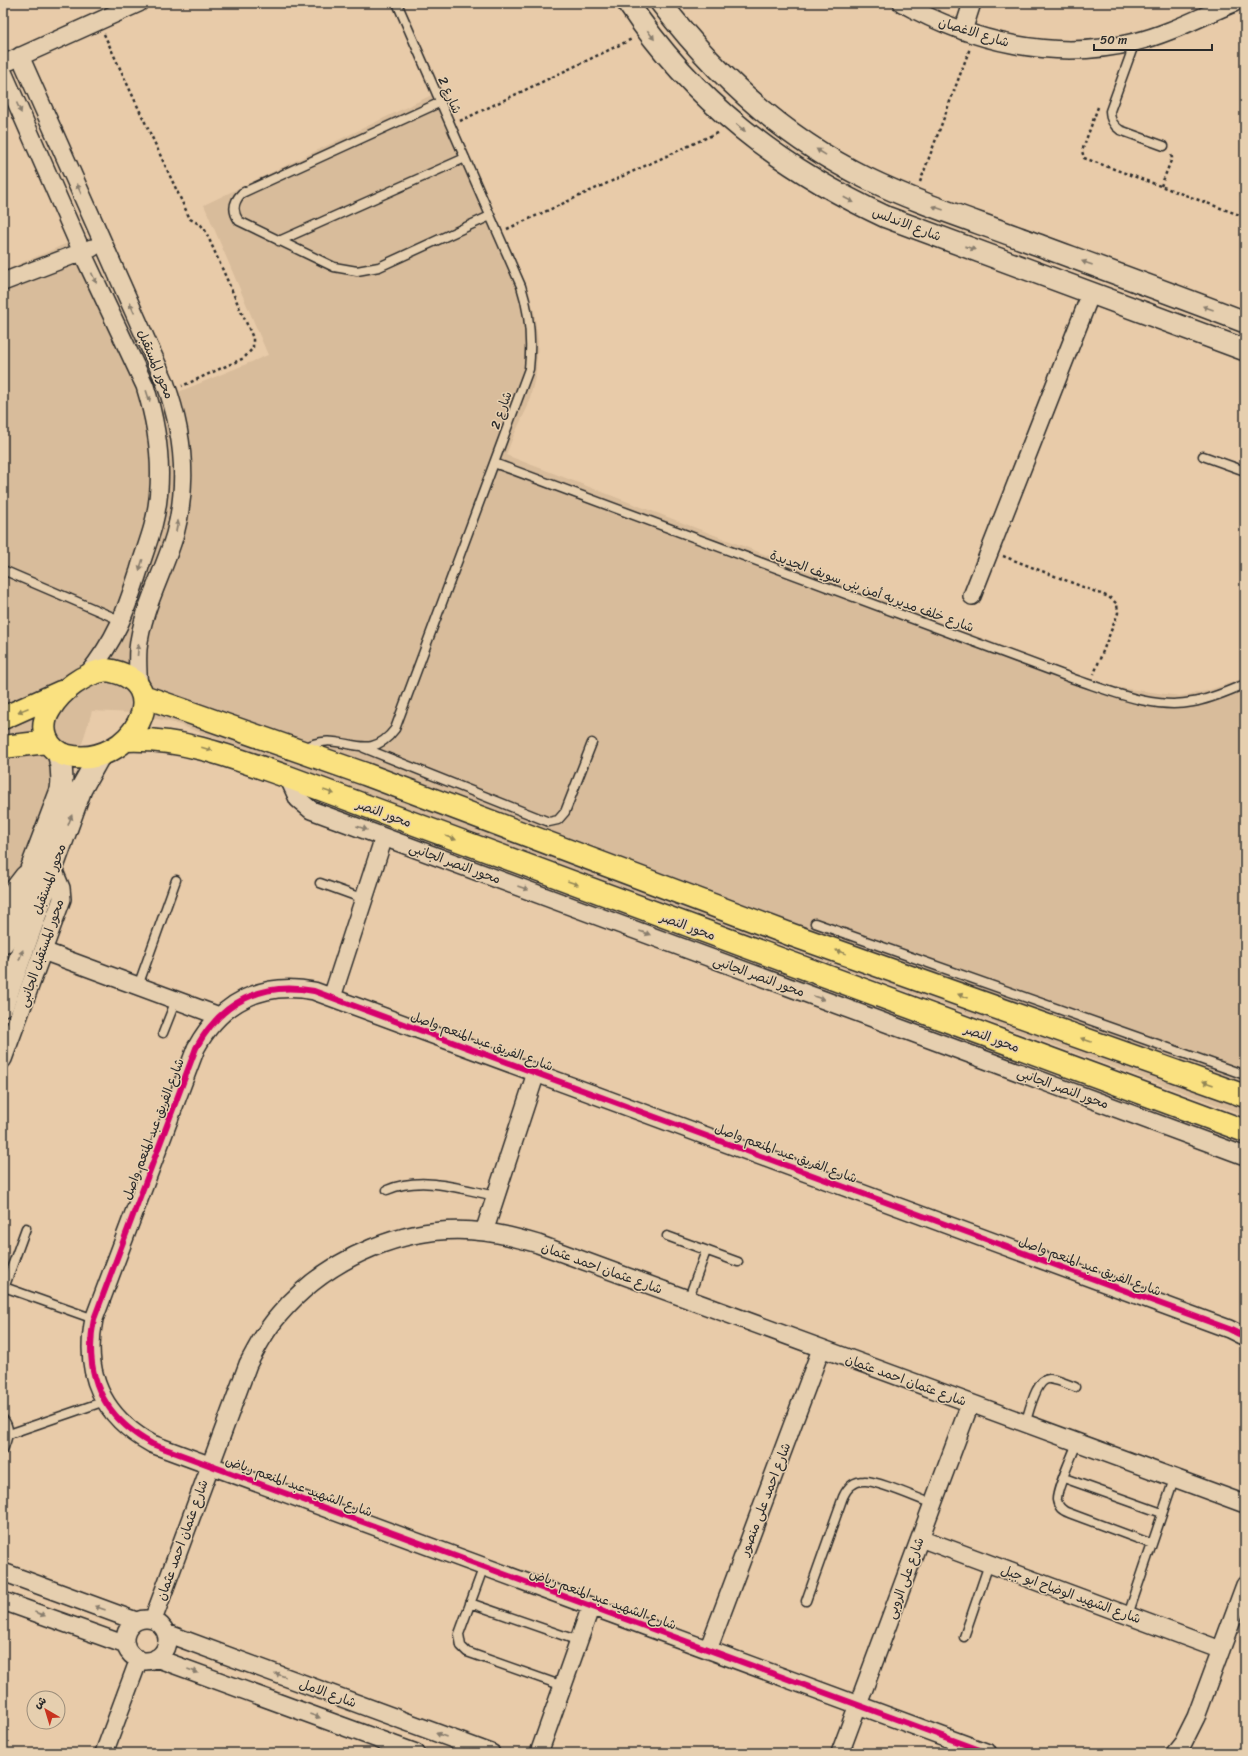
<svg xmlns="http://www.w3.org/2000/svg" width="1248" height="1756" viewBox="0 0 1248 1756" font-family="Sriracha,'Playpen Sans Arabic',sans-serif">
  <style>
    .built { fill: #d8bc9b }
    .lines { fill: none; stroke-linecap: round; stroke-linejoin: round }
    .service-casing { stroke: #2b2b2b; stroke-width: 11 }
    .minor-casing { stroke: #2b2b2b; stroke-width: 20 }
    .tertiary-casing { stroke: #2b2b2b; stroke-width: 24 }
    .trunk-casing { stroke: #2b2b2b; stroke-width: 25 }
    .path { stroke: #2b2b2b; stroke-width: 2.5; stroke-dasharray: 3 3; stroke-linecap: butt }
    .service { stroke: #e6cfaf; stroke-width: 8 }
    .minor { stroke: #e6cfaf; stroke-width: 17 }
    .tertiary { stroke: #e6cfaf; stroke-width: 21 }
    .trunk { stroke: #fae180; stroke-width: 22 }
    .cycleway-casing { stroke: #e6cfaf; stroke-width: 8 }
    .cycleway { stroke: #d6006c; stroke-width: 6 }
    .oneway { fill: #887d6d }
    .oneway2 { fill: #928656 }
    .labels { text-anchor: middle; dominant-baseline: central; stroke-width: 3; stroke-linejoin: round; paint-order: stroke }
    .street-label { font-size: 13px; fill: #2b2b2b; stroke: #e6cfaf }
  </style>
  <rect width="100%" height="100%" fill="#e8cba9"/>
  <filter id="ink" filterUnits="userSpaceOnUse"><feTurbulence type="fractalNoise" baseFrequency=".025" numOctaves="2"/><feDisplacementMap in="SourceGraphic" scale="8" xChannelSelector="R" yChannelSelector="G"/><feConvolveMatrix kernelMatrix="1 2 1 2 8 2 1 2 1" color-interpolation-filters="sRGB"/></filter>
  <g filter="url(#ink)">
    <path class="built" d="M 440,91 L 534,310 L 538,342 L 536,373 L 528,406 L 513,437 L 506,455 L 1107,686 L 1180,696 L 1206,691 L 1245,678 L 1245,1115 L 174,723 L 133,713 L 92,711 L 49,852 L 3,974 L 3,271 L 84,236 L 159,400 L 268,355 L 204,205 Z"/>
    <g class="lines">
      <g class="service-casing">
        <path id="service" d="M 1135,42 L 1110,111 C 1110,120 1113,125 1120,130 L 1164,146
          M 441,102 L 242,193 C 233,202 232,211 239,221 L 334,267 L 357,271 L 379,267 L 490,216
          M 279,241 L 465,158
          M 1203,456 L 1245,471
          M 494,463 L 1074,679 C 1111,691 1153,710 1193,702 C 1211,699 1228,691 1245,684
          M 3,570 L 122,621
          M 364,748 L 549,822 L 558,820 L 565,812 L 592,743
          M 303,749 C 341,725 365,769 395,729 L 529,369 C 532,340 530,314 521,286 L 397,3
          M 320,883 L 364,899
          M 815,923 L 1245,1075
          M 138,986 L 176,880
          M 163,1033 L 176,1000
          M 387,1190 C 423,1175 460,1189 496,1196
          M 667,1236 L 738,1262
          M 4,1287 L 94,1319
          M 3,1291 L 26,1228
          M 688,1300 L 706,1251
          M 3,1419 C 12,1429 7,1439 3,1450
          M 1025,1424 C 1029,1413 1036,1377 1050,1379 C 1058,1380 1067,1384 1075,1387
          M 9,1434 L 105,1401
          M 1077,1443 C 1073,1454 1056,1490 1057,1500 C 1058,1507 1063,1511 1069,1513 L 1152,1544
          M 1064,1478 L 1162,1513
          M 484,1566 L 459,1634 L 461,1646 L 467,1652 L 563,1686
          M 806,1601 L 843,1497 C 847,1488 854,1481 864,1481 C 877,1480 919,1499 933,1504
          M 470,1603 L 579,1641
          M 1128,1615 L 1174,1479
          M 964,1637 L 989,1564"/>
      </g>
      <g class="minor-casing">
        <path id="minor" d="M 902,3 C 972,42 1055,62 1135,42 C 1169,34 1202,16 1234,3
          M 963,31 L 972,3
          M 20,56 L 165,382 C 183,431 189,482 175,534 C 164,572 142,609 138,649 C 137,662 138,675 139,689
          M 10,61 L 139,3
          M 3,72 L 82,252 L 145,386 C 159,431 165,480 153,526 C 149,541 143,556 139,570 C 125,614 116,639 87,675
          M 3,282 L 92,248
          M 972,596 L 1091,293
          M 288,777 L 298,799 L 311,810 L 1245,1156
          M 3,907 L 14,888 L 24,875
          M 43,951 L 219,1016
          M 332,997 L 384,837
          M 3,1059 L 62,899 L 61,888 L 53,869
          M 484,1232 L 536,1073
          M 920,1538 L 1221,1650
          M 3,1572 L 136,1621
          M 3,1601 L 126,1645
          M125 1640a21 21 0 1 1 42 0a21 21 0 1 1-42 0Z
          M 153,1620 L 248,1364 C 257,1347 266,1330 279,1315 C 328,1257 408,1222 485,1232 C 503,1234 521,1239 538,1244 L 1245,1504
          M 166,1633 L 491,1753
          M 708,1650 L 821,1349
          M 156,1658 L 416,1753
          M 104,1753 L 139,1659
          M 539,1753 L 591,1606
          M 840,1753 L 970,1404
          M 988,1753 L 152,1444 C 103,1417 83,1375 94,1319 L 196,1048 C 221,1002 262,981 314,991 L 1229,1329 L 1245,1337
          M 1175,1753 L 1183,1743 L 1196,1717 L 1245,1585"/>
      </g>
      <g class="tertiary-casing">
        <path id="tertiary" d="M 628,3 C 693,101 780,168 886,217 L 1245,350
          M 661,3 C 716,75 784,138 866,178 C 917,203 972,220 1025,240 C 1098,267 1172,294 1245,322
          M 3,943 L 61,790 C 63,776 62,766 58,753
          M 3,1005 L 81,789 L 100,755"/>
      </g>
      <g class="trunk-casing">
        <path id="trunk" d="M 106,670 C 180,680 132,770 68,756 C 46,751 38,728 50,709 C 61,690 85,673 106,670 Z
          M 143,696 L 365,774 L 792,935 L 1245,1096
          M 3,718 L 61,692
          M 127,740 C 185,738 234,758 288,777 L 1245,1131
          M 3,747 L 47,742"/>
      </g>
      <path class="path" d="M 104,34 L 190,219 L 201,225 L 205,230 L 253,338 L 253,348 L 244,358 L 182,386
        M 1098,107 L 1082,151 L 1084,158 L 1245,217
        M 460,121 L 632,39
        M 920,182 L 970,48
        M 1161,186 L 1172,158 L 1171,155
        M 507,229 L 719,132
        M 1003,556 L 1109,597 L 1117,604 L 1118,613 L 1094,674"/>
      <use href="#service" class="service"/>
      <use href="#minor" class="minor"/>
      <use href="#tertiary" class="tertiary"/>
      <use href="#trunk" class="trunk"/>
      <g class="cycleway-casing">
        <path id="cycleway" d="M 988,1753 L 152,1444 C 103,1417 83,1375 94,1319 L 196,1048 C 221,1002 262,981 314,991 L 1229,1329 L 1245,1337"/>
      </g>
      <use href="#cycleway" class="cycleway"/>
    </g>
    <defs><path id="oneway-solid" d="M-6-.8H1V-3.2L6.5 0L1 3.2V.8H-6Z"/></defs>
    <g class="oneway">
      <use href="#oneway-solid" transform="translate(651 35) rotate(53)"/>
      <use href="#oneway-solid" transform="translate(19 108) rotate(66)"/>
      <use href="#oneway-solid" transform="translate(741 128) rotate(39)"/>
      <use href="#oneway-solid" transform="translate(821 152) rotate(-148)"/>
      <use href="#oneway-solid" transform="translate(79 189) rotate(-114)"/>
      <use href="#oneway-solid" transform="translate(849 200) rotate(28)"/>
      <use href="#oneway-solid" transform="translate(938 208) rotate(-160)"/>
      <use href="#oneway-solid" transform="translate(970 248) rotate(20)"/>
      <use href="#oneway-solid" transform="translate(1087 263) rotate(-160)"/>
      <use href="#oneway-solid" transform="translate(94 278) rotate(65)"/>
      <use href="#oneway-solid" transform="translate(132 308) rotate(-114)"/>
      <use href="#oneway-solid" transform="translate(1208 308) rotate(-160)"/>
      <use href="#oneway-solid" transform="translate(148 396) rotate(72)"/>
      <use href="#oneway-solid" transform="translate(177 526) rotate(-79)"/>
      <use href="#oneway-solid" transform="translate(141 565) rotate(107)"/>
      <use href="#oneway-solid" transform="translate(138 650) rotate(-85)"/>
      <use href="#oneway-solid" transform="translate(70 820) rotate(-70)"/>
      <use href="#oneway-solid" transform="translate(362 828) rotate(20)"/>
      <use href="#oneway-solid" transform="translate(523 888) rotate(20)"/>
      <use href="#oneway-solid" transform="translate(645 933) rotate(20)"/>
      <use href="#oneway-solid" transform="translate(21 955) rotate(-70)"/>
      <use href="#oneway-solid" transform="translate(819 998) rotate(20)"/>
      <use href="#oneway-solid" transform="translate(100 1608) rotate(-160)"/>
      <use href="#oneway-solid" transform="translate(40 1614) rotate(20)"/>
      <use href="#oneway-solid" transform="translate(193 1671) rotate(20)"/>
      <use href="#oneway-solid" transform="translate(280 1675) rotate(-160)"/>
      <use href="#oneway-solid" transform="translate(315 1716) rotate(20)"/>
      <use href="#oneway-solid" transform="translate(441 1735) rotate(-160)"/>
    </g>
    <g class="oneway2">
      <use href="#oneway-solid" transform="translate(23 710) rotate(158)"/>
      <use href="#oneway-solid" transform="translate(207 749) rotate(16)"/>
      <use href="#oneway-solid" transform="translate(329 792) rotate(20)"/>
      <use href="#oneway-solid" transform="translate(451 838) rotate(20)"/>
      <use href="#oneway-solid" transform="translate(573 883) rotate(20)"/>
      <use href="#oneway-solid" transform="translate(841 952) rotate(-160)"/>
      <use href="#oneway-solid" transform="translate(963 996) rotate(-160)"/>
      <use href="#oneway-solid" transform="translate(1086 1040) rotate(-160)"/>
      <use href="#oneway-solid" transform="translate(1208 1083) rotate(-160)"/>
    </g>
  </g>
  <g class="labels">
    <g class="street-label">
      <text transform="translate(974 32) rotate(17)">شارع الاغصان</text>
      <text transform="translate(450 95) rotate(66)">شارع 2</text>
      <text transform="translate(907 224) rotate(21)">شارع الاندلس</text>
      <text transform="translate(156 364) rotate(67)">محور المستقبل</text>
      <text transform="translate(501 410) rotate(-70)">شارع 2</text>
      <text transform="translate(872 591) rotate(20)">شارع خلف مديريه أمن بنى سويف الجديدة</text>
      <text transform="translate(384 813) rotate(20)">محور النصر</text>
      <text transform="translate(455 863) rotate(20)">محور النصر الجانبى</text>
      <text transform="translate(49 879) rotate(-70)">محور المستقبل</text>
      <text transform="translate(688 926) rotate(20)">محور النصر</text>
      <text transform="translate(41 953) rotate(-71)">محور المستقبل الجانبى</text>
      <text transform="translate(759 976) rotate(20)">محور النصر الجانبى</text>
      <text transform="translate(992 1038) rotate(20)">محور النصر</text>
      <text transform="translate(482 1041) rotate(20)">شارع الفريق عبد المنعم واصل</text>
      <text transform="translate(1063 1088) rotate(20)">محور النصر الجانبى</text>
      <text transform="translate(153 1129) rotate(-69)">شارع الفريق عبد المنعم واصل</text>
      <text transform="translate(786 1153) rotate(20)">شارع الفريق عبد المنعم واصل</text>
      <text transform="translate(1090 1266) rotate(20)">شارع الفريق عبد المنعم واصل</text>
      <text transform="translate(602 1268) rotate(20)">شارع عثمان احمد عثمان</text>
      <text transform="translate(906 1380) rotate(20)">شارع عثمان احمد عثمان</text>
      <text transform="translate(299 1486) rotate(20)">شارع الشهيد عبد المنعم رياض</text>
      <text transform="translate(765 1499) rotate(-69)">شارع احمد على منصور</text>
      <text transform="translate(182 1540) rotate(-70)">شارع عثمان احمد عثمان</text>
      <text transform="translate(905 1578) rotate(-70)">شارع على الروبى</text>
      <text transform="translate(1071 1594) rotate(20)">شارع الشهيد الوضاح ابو جبل</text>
      <text transform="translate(603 1599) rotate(20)">شارع الشهيد عبد المنعم رياض</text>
      <text transform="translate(328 1693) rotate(20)">شارع الامل</text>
    </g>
  </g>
  <rect width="1248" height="1756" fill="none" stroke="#e6cfaf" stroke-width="16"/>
  <rect x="8" y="8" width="1232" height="1740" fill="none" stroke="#2b2b2b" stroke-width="1.5" filter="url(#ink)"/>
  <g transform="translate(46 1710) rotate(322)"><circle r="19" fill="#e6cfaf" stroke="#9b8d7a"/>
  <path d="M0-3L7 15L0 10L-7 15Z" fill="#c8321e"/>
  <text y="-6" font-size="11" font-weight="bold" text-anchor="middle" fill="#2b2b2b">ش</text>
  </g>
  <path d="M1094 44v6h118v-6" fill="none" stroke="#2b2b2b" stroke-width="2"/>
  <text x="1100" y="44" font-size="12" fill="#2b2b2b" stroke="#e6cfaf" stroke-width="3" paint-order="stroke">50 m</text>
</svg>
